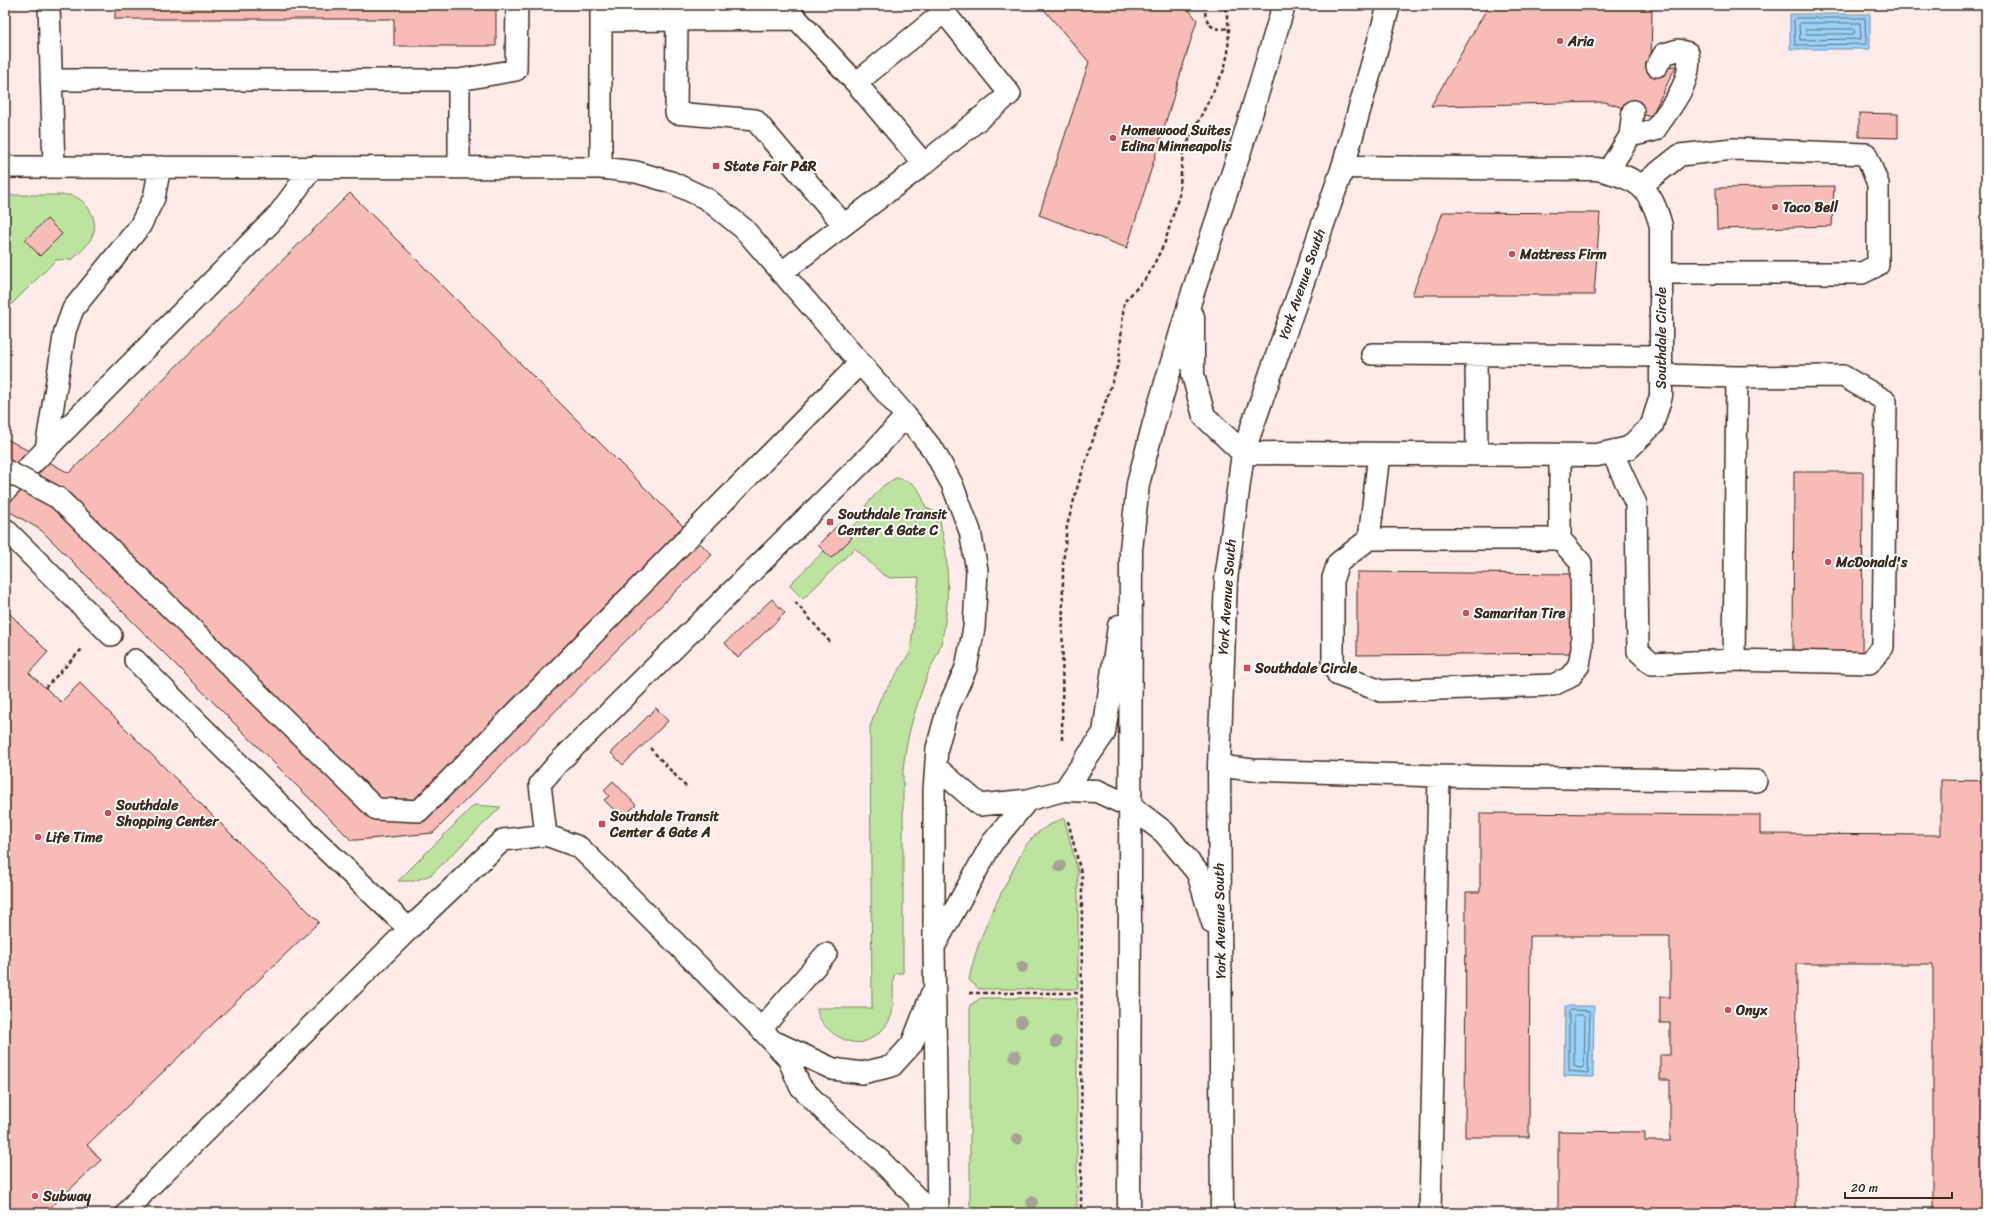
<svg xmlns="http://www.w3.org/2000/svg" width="1991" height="1218" viewBox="0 0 1991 1218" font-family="Sriracha,sans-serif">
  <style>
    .built { fill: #fdebea }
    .green { fill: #bce49f; stroke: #7c875e }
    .water { fill: #9ad2fa; stroke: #748fa2 }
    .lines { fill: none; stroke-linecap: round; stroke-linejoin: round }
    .shore { stroke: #616d76; stroke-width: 1 }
    .building { fill: #f8bcb8; stroke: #3b2a1e }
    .service-casing { stroke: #3b2a1e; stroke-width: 24 }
    .minor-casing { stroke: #3b2a1e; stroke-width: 25 }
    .tertiary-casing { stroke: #3b2a1e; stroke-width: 25 }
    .secondary-casing { stroke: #3b2a1e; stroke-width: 25 }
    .path { stroke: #3b2a1e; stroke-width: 2.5; stroke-dasharray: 4 3; stroke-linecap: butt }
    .service { stroke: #fff; stroke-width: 21 }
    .minor { stroke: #fff; stroke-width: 22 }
    .tertiary { stroke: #fff; stroke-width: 22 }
    .secondary { stroke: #fff; stroke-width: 22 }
    .service-bridge-casing { stroke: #3b2a1e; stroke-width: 24; stroke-linecap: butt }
    .service-bridge { stroke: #fff; stroke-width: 21 }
    .tree { fill: #a5a395 }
    .poi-dot { fill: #d1495b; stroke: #fff; stroke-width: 1.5 }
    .labels { text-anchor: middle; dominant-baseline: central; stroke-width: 4; stroke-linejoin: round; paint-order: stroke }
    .poi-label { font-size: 14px; font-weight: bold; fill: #3b2a1e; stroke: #fff; text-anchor: start }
    .street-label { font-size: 14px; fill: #3b2a1e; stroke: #fff }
  </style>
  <rect width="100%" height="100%" fill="#fff"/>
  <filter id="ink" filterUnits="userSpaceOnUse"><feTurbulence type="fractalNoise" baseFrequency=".025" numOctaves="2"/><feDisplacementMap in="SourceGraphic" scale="8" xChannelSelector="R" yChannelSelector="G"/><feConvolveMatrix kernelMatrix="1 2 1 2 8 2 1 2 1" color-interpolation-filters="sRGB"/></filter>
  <g filter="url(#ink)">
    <path class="built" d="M 5,5 L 1986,5 L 1986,1213 L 5,1213 Z"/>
    <path class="green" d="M 5,195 L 71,195 C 86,199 99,219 93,234 C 90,244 80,252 73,259 L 56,260 L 5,311 Z
      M 896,478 C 917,481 920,490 926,508 L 938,513 C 949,555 951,596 942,639 C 940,652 932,663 927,676 C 916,706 906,737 903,770 L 903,973 L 897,973 L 894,975 C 891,990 897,1007 889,1021 C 884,1030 873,1039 863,1042 C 845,1046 817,1026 817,1008 L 872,1008 L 870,727 L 880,699 L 910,653 L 919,577 L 890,578 L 882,574 L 855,548 L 803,599 L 789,585 L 824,551 L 831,558 L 852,538 L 846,532 L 870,511 L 865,506 L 884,485 Z
      M 474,805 L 501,807 L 431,875 L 414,881 L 398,881 Z
      M 1064,818 L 1078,872 L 1078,989 L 979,989 L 969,980 C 978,932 1003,891 1024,848 C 1034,833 1047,825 1064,818 Z
      M 981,998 L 1077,998 L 1077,1213 L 970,1213 L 970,1005 Z"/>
    <path class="water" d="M 1790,14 L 1870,14 L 1870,49 L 1790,49 Z
      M 1565,1006 L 1594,1006 L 1593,1077 L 1564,1076 Z"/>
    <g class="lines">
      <path class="shore" d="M 1796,18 L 1865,18 L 1866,44 L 1795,45 L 1794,20 Z
        M 1801,23 L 1860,23 L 1861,39 L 1800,40 L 1799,25 Z
        M 1807,29 L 1853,29 L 1855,32 L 1853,34 L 1807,34 L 1805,31 Z
        M 1571,1010 L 1590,1011 L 1588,1073 L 1569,1071 L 1569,1012 Z
        M 1576,1015 L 1583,1015 L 1585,1017 L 1584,1066 L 1582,1068 L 1575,1067 L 1574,1066 L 1574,1017 Z"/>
    </g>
    <path class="building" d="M 115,5 L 496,5 L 496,46 L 394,46 L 394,19 L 115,19 Z
      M 1040,5 L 1185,5 L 1197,20 L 1127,248 L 1039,215 L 1089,62 Z
      M 1489,5 L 1652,5 L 1651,67 L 1676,66 L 1651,117 L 1605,102 L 1431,106 Z
      M 1986,66 L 1986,137 L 1983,137 L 1984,81 Z
      M 1859,113 L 1898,114 L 1898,138 L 1859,137 Z
      M 1834,186 L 1832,226 L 1717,229 L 1716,188 Z
      M 350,193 L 712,555 L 433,833 L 357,840 L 351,840 L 41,530 L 5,509 L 5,438 L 69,473 Z
      M 1443,212 L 1600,213 L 1594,295 L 1412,295 Z
      M 47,219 L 62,234 L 40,256 L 25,240 Z
      M 1794,472 L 1863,472 L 1862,653 L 1793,652 Z
      M 839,524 L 852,538 L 831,558 L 818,545 Z
      M 1357,572 L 1574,574 L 1576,653 L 1357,655 Z
      M 772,599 L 785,613 L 738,658 L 725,643 Z
      M 5,609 L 48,652 L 29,673 L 61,702 L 80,683 L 319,922 L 87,1145 L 101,1160 L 45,1213 L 5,1213 Z
      M 656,708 L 668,721 L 623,765 L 611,753 Z
      M 1941,780 L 1986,781 L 1986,1213 L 1933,1213 L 1933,964 L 1797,964 L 1796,1212 L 1558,1211 L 1558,1131 L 1645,1132 L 1645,1141 L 1670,1141 L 1670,1080 L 1660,1080 L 1660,1055 L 1670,1055 L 1670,1023 L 1660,1023 L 1660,997 L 1670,997 L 1670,936 L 1530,936 L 1529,1137 L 1465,1137 L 1466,892 L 1480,892 L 1480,813 L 1760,815 L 1760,834 L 1941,835 Z
      M 613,781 L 636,805 L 622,818 L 604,800 L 609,796 L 604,790 Z"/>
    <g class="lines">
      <g class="service-casing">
        <path id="service" d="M 49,5 L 54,167
          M 601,21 L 677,20
          M 51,80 L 459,80 L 459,167
          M 459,80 L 516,70 L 517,5
          M 1633,111 L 1630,136 L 1655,130 C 1670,107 1693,83 1688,53 L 1678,50 L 1664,54 L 1657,66
          M 5,167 L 601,168 L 636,172 L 671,182 L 707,199 L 744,229 L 906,416 L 934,451 L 952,484 L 970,531 L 977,570 L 974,628 L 966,668 L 948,708 L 937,748 L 934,791 L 934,947 L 938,1213
          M 601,168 L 601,5
          M 1608,171 L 1630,136
          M 1642,185 L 1680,155 L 1733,149 L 1866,154 L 1878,184 L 1878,265 L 1862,273 L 1661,273
          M 843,224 L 755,120 L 676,113 L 677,20 L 797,19 L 856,83 L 924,164
          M 781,273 L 924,164 L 1010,94 L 944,12 L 856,83
          M 1372,354 L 1661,356
          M 1476,355 L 1477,454
          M 1661,375 L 1737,377 L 1734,660
          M 46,449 L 65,331 L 73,309 L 140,226 L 154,198 L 160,167
          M 1612,452 L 1636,504 L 1638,651 L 1652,664 L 1734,660 L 1869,663 L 1883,647 L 1886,401 L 1843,376 L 1731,377
          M 1560,455 L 1560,539 L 1581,563 L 1582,648 L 1579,665 L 1570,677 L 1553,685 L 1381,691 L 1338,675 L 1333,664 L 1333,578 L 1338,563 L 1369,539 L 1560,539
          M 5,491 L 278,215 L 313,167
          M 58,498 L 376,809 L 419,811 L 860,363
          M 5,529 L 111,635
          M 1369,539 L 1379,454
          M 135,660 L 302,827 L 409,929
          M 1219,766 L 1253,770 L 1439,776 L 1430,1213
          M 936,767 L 980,805 L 1028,800 L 1065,790
          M 1439,776 L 1756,781
          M 546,835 L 540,784 L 558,763 L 874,451 L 906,416
          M 935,945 L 992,843 L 1028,800
          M 761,1029 L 826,954
          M 777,1043 L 833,1069 L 862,1073 L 892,1066 L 912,1044 L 931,995
          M 127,1213 L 144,1192 L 409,929 L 503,840 L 546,835 L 579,847 L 615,882 L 761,1029 L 788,1058 L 800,1086 L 831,1118 L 881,1161 L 917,1198 L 925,1213"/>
      </g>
      <g class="minor-casing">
        <path id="minor" d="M 1243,453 L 1597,455 L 1629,448 L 1652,425 L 1661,396 L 1661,226 C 1650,186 1638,178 1597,169 L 1343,167"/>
      </g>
      <g class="tertiary-casing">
        <path id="tertiary" d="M 1193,317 L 1193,375 L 1204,416 L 1243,453
          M 1065,790 L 1104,733 L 1119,626
          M 1065,790 L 1097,791 L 1130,806 L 1164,832 L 1198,873 L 1213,923
          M 1129,1213 L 1131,550 L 1138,484 L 1154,423 L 1193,292 L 1239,154 L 1284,5
          M 1222,1213 L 1219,766 L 1226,580 L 1243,453 L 1343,167 L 1389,5"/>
      </g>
      <g class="secondary-casing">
        <path id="secondary" d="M 1283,5 L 1283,8"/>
      </g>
      <path class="path" d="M 1204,5 C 1206,22 1209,32 1229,28
        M 795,602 L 831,643
        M 45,688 L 82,649
        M 1062,740 L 1063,564 L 1067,526 L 1078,485 L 1119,361 L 1124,302 L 1148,276 L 1165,242 L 1179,195 L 1183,152 L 1224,70 L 1228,53 L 1229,28 L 1225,5
        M 650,748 L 688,789
        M 1068,821 L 1082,877 L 1081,1213
        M 969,993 L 1081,993"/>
      <use href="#service" class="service"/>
      <use href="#minor" class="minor"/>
      <use href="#tertiary" class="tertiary"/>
      <use href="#secondary" class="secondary"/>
      <g class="service-bridge-casing">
        <path id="service-bridge" d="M 5,470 L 58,498"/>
      </g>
      <use href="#service-bridge" class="service-bridge"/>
    </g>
    <g class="tree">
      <circle cx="1060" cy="866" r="6"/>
      <circle cx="1022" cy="967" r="6"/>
      <circle cx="1021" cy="1022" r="6"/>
      <circle cx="1056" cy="1042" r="6"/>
      <circle cx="1015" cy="1056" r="6"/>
      <circle cx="1017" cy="1139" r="6"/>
      <circle cx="1032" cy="1202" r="6"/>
    </g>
  </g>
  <g class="poi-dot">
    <circle cx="1560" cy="41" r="4"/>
    <circle cx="1113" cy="138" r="4"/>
    <rect x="712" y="162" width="8" height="8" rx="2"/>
    <circle cx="1775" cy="207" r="4"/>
    <circle cx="1512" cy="254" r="4"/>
    <rect x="826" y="518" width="8" height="8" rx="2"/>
    <circle cx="1828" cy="562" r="4"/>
    <circle cx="1466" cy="613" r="4"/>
    <rect x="1243" y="664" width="8" height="8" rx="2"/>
    <circle cx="108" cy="813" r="4"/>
    <rect x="598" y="820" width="8" height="8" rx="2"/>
    <circle cx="38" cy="837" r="4"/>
    <circle cx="1728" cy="1010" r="4"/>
    <circle cx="35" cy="1196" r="4"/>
  </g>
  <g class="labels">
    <g class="poi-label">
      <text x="1568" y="41">Aria</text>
      <text x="1121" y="130">Homewood Suites<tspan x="1121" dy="16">Edina Minneapolis</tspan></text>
      <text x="724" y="166">State Fair P&amp;R</text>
      <text x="1783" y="207">Taco Bell</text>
      <text x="1520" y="254">Mattress Firm</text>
      <text x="838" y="514">Southdale Transit<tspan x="838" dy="16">Center &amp; Gate C</tspan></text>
      <text x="1836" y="562">McDonald's</text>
      <text x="1474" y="613">Samaritan Tire</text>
      <text x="1255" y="668">Southdale Circle</text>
      <text x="116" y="805">Southdale<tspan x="116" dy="16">Shopping Center</tspan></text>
      <text x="610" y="816">Southdale Transit<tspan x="610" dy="16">Center &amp; Gate A</tspan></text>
      <text x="46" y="837">Life Time</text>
      <text x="1736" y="1010">Onyx</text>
      <text x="43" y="1196">Subway</text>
    </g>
    <g class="street-label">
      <text transform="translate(1302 284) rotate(-71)">York Avenue South</text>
      <text transform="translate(1661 338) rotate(-90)">Southdale Circle</text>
      <text transform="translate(1227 597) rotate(-86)">York Avenue South</text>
      <text transform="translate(1220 921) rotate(-91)">York Avenue South</text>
    </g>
  </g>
  <rect width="1991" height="1218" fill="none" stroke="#fff" stroke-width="20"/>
  <rect x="10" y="10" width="1971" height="1198" fill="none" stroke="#3b2a1e" stroke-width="1.5" filter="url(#ink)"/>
  <path d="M1845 1192v6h107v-6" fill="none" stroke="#3b2a1e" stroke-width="2"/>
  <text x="1851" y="1192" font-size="12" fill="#3b2a1e" stroke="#ffffff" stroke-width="3" paint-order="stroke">20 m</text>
</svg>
